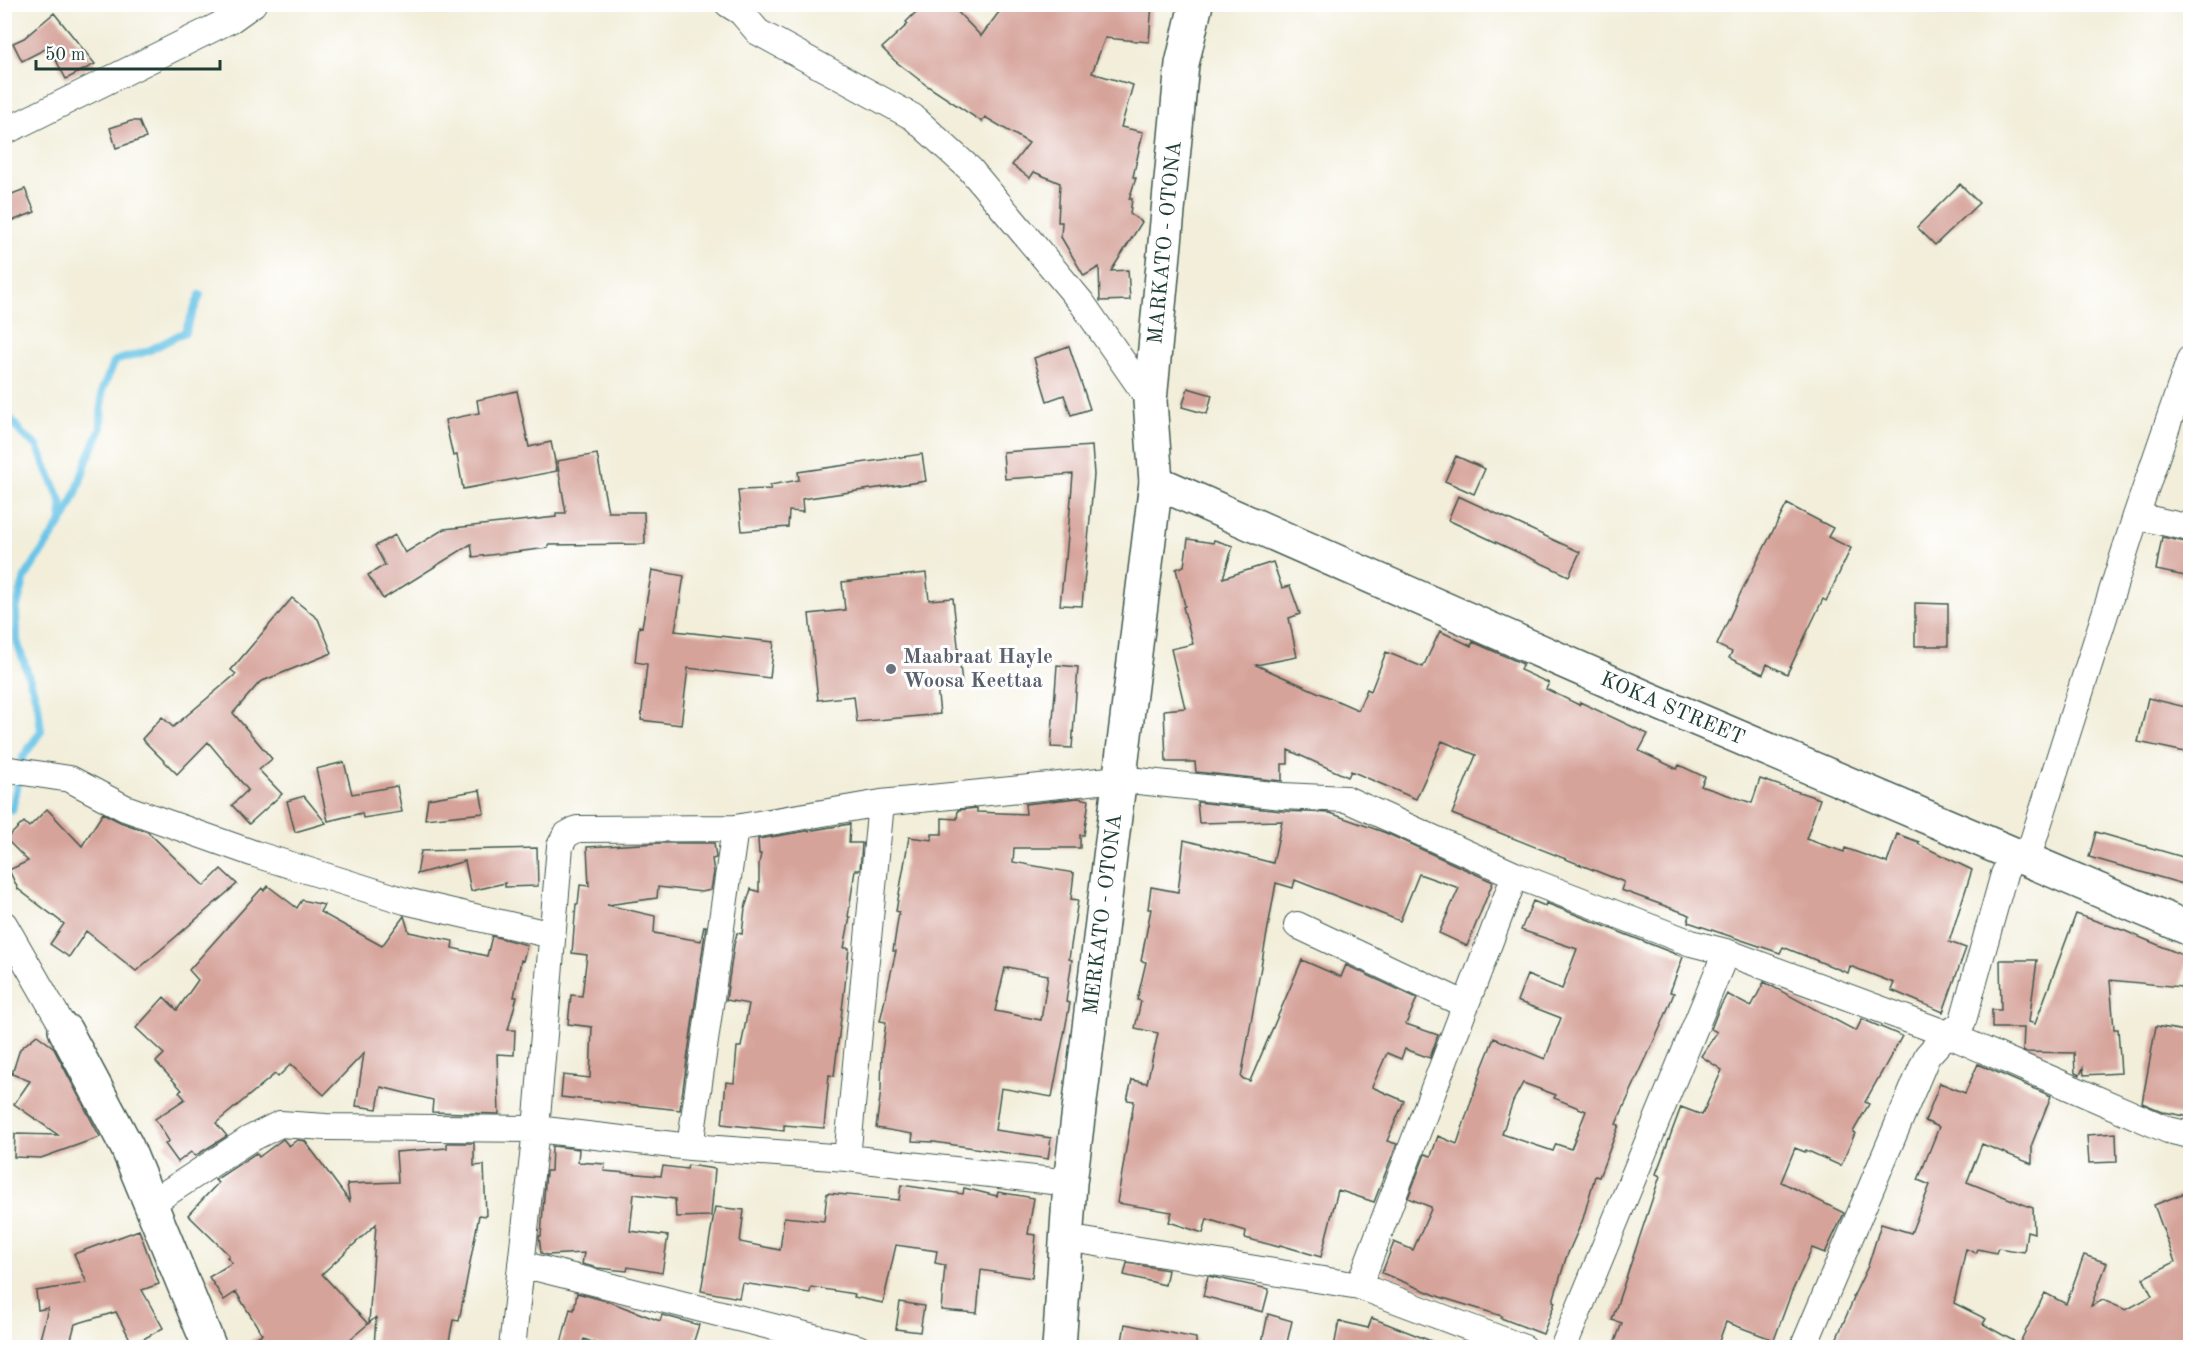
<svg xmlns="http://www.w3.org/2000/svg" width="2195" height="1352" viewBox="0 0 2195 1352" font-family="'Old Standard TT',serif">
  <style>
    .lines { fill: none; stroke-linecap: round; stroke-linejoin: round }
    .stream { stroke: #69c4e7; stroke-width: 8 }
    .building { fill: #d5a39a; fill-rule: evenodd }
    .street-casing { stroke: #3f584d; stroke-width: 28 }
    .secondary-casing { stroke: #3f584d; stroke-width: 36 }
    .primary-casing { stroke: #3f584d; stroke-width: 36 }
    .street { stroke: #fff; stroke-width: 26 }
    .secondary { stroke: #fff; stroke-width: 33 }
    .primary { stroke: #fff; stroke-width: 33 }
    .worship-dot { fill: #6b7280; stroke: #fff; stroke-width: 2 }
    .labels { text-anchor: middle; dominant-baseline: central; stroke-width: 6; stroke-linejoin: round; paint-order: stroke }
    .street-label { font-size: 21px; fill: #1f3d34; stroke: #fff }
    .worship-label { font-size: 21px; font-weight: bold; fill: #5b616d; stroke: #fff; text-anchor: start }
  </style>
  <rect width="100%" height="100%" fill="#fff"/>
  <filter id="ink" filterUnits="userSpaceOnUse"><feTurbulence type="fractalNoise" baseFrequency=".0167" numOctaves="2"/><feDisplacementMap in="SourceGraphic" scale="12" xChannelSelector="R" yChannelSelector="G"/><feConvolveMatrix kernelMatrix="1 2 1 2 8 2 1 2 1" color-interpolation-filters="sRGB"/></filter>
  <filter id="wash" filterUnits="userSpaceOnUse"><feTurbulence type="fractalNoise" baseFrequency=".008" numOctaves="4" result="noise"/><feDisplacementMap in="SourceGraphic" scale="24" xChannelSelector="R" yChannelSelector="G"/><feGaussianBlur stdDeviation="1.35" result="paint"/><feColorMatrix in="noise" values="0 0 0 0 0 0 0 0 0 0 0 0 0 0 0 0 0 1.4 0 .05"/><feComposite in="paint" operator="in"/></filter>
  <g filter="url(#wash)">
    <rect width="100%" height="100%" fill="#f2eeda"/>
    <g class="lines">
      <path class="stream" d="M 4,410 L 21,433 L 37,446 L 61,501 L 62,519
        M 12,810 L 23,757 L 41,731 L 38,705 L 17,641 L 16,610 L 25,577 L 66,515 L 76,493 L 87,460 L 101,429 L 102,390 L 115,361 L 148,351 L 185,332 L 200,295"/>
    </g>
    <g id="blocks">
      <path class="building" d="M 924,4 L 950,4 L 981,36 L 1005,4 L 1152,4 L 1149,42 L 1105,38 L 1092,73 L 1133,85 L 1121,127 L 1143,132 L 1133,177 L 1136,178 L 1129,199 L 1132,199 L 1130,214 L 1142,222 L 1111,271 L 1128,270 L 1130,300 L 1100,301 L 1099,267 L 1084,276 L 1061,237 L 1062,222 L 1058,222 L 1060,183 L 1034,172 L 1030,178 L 1012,165 L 1029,143 L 985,117 L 982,122 L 926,85 L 895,61 L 882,48 L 908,24 L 906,22 Z
        M 54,13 L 95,64 L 66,79 L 49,47 L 22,61 L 13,43 L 24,38 Z
        M 131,121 L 139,121 L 146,138 L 116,148 L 110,128 Z
        M 1960,184 L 1979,203 L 1935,245 L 1917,227 Z
        M 25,189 L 35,212 L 4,224 L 4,197 Z
        M 1069,346 L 1090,409 L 1071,415 L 1064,395 L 1047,401 L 1034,358 Z
        M 1188,388 L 1212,395 L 1207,414 L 1182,407 Z
        M 517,391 L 529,447 L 551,442 L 557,471 L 463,489 L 457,455 L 453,456 L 445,420 L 479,413 L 477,400 Z
        M 1092,446 L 1094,475 L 1082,606 L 1060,605 L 1065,559 L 1066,559 L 1073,474 L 1005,479 L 1003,452 Z
        M 597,454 L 608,512 L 644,512 L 645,544 L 548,545 L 548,548 L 473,557 L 471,544 L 383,599 L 368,575 L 385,565 L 375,546 L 395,535 L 405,553 L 444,529 L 556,517 L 556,513 L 566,513 L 557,461 Z
        M 922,454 L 926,481 L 802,499 L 803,512 L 789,511 L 788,527 L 742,531 L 738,490 L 771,489 L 770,485 L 799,480 L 798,472 Z
        M 1456,456 L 1485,469 L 1474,494 L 1445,481 Z
        M 1458,496 L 1580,552 L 1569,576 L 1448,520 Z
        M 1787,504 L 1833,528 L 1828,537 L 1851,548 L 1826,601 L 1823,599 L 1787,674 L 1767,664 L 1763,674 L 1729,658 L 1732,652 L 1717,645 L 1741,592 Z
        M 2162,537 L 2190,543 L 2190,577 L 2156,570 Z
        M 1188,539 L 1213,543 L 1214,540 L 1233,546 L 1223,578 L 1273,562 L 1282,588 L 1290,586 L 1300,614 L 1289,618 L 1297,657 L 1256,665 L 1358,710 L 1367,689 L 1371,691 L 1386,652 L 1423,667 L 1440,631 L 1471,646 L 1473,642 L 1523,664 L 1520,670 L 1549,683 L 1546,689 L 1579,705 L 1580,702 L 1648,734 L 1639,751 L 1677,769 L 1679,765 L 1705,777 L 1701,786 L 1752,803 L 1760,779 L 1820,799 L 1806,839 L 1844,852 L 1845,848 L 1887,863 L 1897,834 L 1919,842 L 1918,844 L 1972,870 L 1949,942 L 1966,948 L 1943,1012 L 1891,990 L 1894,983 L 1850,966 L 1848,973 L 1783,947 L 1780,953 L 1688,922 L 1690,915 L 1621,890 L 1624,882 L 1452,814 L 1476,755 L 1442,741 L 1416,799 L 1351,771 L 1348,777 L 1288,750 L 1288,764 L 1282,764 L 1282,781 L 1196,772 L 1195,762 L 1166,762 L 1164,710 L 1185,708 L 1171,649 L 1193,644 L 1183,607 L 1185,606 L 1176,569 L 1184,566 Z
        M 652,570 L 684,576 L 675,631 L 774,642 L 770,678 L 688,668 L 681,725 L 641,720 L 647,664 L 635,662 L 639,626 L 642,627 Z
        M 926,573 L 929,600 L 953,598 L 962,684 L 937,686 L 940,714 L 857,722 L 854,696 L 818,700 L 809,614 L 845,610 L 842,582 Z
        M 292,598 L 318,619 L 332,653 L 260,682 L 233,713 L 272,759 L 259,770 L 282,794 L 249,824 L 232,805 L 248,790 L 208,742 L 177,774 L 142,739 L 162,717 L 173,727 L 236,674 L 231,670 Z
        M 1915,603 L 1948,604 L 1948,646 L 1915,646 Z
        M 1057,665 L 1078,667 L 1072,748 L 1051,747 Z
        M 2148,698 L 2190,708 L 2190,753 L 2138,742 Z
        M 344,762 L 352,794 L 397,786 L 402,812 L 363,818 L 362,813 L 328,821 L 316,769 Z
        M 480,790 L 484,813 L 425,819 L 428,799 Z
        M 304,796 L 326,823 L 295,832 L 287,801 Z
        M 1078,798 L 1089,800 L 1084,835 L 1080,835 L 1080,848 L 1014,848 L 1013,862 L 1074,873 L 1071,899 L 1078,900 L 1069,959 L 1072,960 L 1066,1002 L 1070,1003 L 1052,1097 L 1001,1088 L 995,1130 L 1051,1138 L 1048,1159 L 934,1142 L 912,1141 L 913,1134 L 876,1128 L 881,1090 L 882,1051 L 886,1022 L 880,1021 L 896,951 L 893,951 L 899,912 L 896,911 L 909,837 L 932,840 L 932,834 L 942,834 L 942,818 L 957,819 L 958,810 L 977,808 L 977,812 L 1026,814 L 1025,804 ZM 1008,967 L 1048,975 L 1041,1020 L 995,1011 L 1005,968 L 1008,969 Z
        M 1197,802 L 1282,811 L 1330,813 L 1386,833 L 1493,882 L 1467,946 L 1439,933 L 1459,888 L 1419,874 L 1400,921 L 1295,880 L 1293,888 L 1276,883 L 1241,1078 L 1250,1081 L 1302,960 L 1341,977 L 1346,965 L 1417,998 L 1406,1024 L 1438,1035 L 1430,1058 L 1405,1049 L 1401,1059 L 1387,1053 L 1372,1087 L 1404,1101 L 1387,1141 L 1397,1144 L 1374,1202 L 1338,1190 L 1321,1257 L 1280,1245 L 1279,1247 L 1245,1238 L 1246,1231 L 1207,1219 L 1203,1233 L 1169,1222 L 1172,1212 L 1117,1203 L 1134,1101 L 1127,1100 L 1132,1080 L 1147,1083 L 1158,1033 L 1135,1028 L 1141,1001 L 1137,1000 L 1146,962 L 1141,961 L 1151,909 L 1148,909 L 1151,887 L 1178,892 L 1184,840 L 1273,863 L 1282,821 L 1199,823 Z
        M 47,809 L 82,846 L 103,813 L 120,822 L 148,832 L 204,886 L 221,869 L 237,884 L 136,971 L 86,931 L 69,957 L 50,944 L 64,924 L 18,889 L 9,870 L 28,861 L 6,839 L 24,822 L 29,827 Z
        M 850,824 L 849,843 L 862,843 L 860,870 L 855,870 L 848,917 L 850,917 L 844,948 L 849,948 L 845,985 L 834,1076 L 829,1075 L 824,1128 L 784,1125 L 784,1131 L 722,1124 L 726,1082 L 734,1083 L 737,1047 L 741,1047 L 749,1004 L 726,1000 L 734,945 L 737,933 L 742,934 L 745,908 L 751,889 L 759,892 L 759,863 L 761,854 L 759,854 L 758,839 Z
        M 2096,832 L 2190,859 L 2190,886 L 2089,857 Z
        M 661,843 L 714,843 L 716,858 L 712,859 L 714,872 L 711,890 L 702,892 L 658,887 L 657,898 L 607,905 L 655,916 L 654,933 L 701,941 L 704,926 L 706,926 L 680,1110 L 561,1097 L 563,1075 L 590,1078 L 592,1027 L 568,1024 L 571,995 L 582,996 L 587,955 L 572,953 L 576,904 L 578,904 L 580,885 L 589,886 L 587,847 Z
        M 537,848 L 538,886 L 505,887 L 505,883 L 471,891 L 465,861 L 417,874 L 421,851 Z
        M 268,886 L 297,908 L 302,900 L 324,905 L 320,912 L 382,946 L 404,916 L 409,932 L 453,941 L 452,948 L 487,956 L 492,936 L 527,945 L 523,961 L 521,960 L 514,997 L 517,997 L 508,1030 L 515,1030 L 514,1055 L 497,1054 L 499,1114 L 432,1112 L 433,1100 L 381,1087 L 377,1109 L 356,1106 L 364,1053 L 324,1095 L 291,1064 L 278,1077 L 275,1074 L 216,1123 L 227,1136 L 195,1156 L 191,1152 L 178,1162 L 165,1144 L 169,1141 L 155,1119 L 185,1099 L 179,1092 L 182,1090 L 156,1062 L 164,1054 L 136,1028 L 164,997 L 177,1010 L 198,980 L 189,970 L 262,888 L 264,891 Z
        M 1533,901 L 1545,906 L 1546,903 L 1683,957 L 1670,992 L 1674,993 L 1663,1021 L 1616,1124 L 1619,1125 L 1599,1177 L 1595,1176 L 1583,1219 L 1566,1258 L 1553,1301 L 1555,1302 L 1543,1334 L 1501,1318 L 1502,1316 L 1440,1297 L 1382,1273 L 1394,1242 L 1413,1250 L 1431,1209 L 1431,1207 L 1408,1198 L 1425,1154 L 1431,1156 L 1438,1136 L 1457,1144 L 1482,1068 L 1494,1038 L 1545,1059 L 1561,1018 L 1517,1001 L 1527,975 L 1562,989 L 1577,949 L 1521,930 ZM 1523,1083 L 1556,1095 L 1554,1098 L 1586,1111 L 1571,1149 L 1556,1144 L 1553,1151 L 1502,1134 L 1513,1101 Z
        M 2076,914 L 2125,931 L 2187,957 L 2181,987 L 2110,980 L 2114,1029 L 2118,1029 L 2121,1073 L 2084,1075 L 2083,1068 L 2080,1075 L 2075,1073 L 2074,1053 L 2025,1052 L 2023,1051 L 2024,1028 L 1992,1028 L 1992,1010 L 2001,1010 L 2000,960 L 2037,960 L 2029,1022 L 2035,1024 Z
        M 1764,982 L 1856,1031 L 1862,1019 L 1902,1036 L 1865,1102 L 1869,1104 L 1853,1132 L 1855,1133 L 1841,1166 L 1806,1150 L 1805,1152 L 1795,1148 L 1781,1182 L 1844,1213 L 1825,1253 L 1812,1248 L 1791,1294 L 1774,1340 L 1726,1322 L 1717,1347 L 1613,1347 L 1622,1323 L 1612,1320 L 1660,1176 L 1656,1174 L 1681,1107 L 1702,1115 L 1722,1070 L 1701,1056 L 1717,1032 L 1711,1029 L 1718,1011 L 1727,994 L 1751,1007 Z
        M 2156,1026 L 2190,1032 L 2190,1117 L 2164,1112 L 2142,1103 Z
        M 37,1035 L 53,1047 L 100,1137 L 41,1158 L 14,1157 L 15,1134 L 58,1135 L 14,1104 L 30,1081 L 12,1074 L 20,1049 Z
        M 1978,1064 L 2051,1096 L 2032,1144 L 2032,1164 L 1982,1144 L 1967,1182 L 2033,1208 L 2034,1233 L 2027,1231 L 2024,1252 L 1998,1248 L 1996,1253 L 1978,1249 L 1976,1253 L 1966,1249 L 1954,1303 L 1986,1319 L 1983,1324 L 2019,1344 L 2045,1293 L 2066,1304 L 2084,1255 L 2107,1263 L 2091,1306 L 2103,1300 L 2126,1310 L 2152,1296 L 2143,1278 L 2175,1262 L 2154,1205 L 2190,1191 L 2190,1347 L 1833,1347 L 1854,1298 L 1853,1297 L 1868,1266 L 1881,1224 L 1911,1233 L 1930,1185 L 1918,1180 L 1939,1127 L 1925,1121 L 1940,1083 L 1965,1093 Z
        M 2116,1133 L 2117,1162 L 2089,1163 L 2087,1135 Z
        M 283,1139 L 289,1146 L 297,1140 L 305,1141 L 350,1202 L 347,1184 L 398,1182 L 396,1152 L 447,1148 L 447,1143 L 474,1143 L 474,1166 L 484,1165 L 486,1216 L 479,1215 L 459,1321 L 453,1320 L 448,1347 L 374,1347 L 376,1317 L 369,1323 L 376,1224 L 322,1274 L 368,1324 L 341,1347 L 240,1347 L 262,1334 L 236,1292 L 224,1300 L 209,1277 L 232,1263 L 227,1257 L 229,1255 L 188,1215 L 218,1183 L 215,1180 L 256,1153 L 259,1157 Z
        M 552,1146 L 579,1149 L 578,1162 L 605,1164 L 604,1171 L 661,1176 L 663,1166 L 687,1169 L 688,1165 L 715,1169 L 711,1216 L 676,1217 L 675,1199 L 634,1194 L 630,1231 L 668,1236 L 662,1273 L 628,1267 L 627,1271 L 598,1268 L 582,1264 L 584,1253 L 547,1255 L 541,1253 L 539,1236 L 541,1236 L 546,1171 L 551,1171 Z
        M 901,1185 L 963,1194 L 964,1188 L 997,1196 L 998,1192 L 1034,1198 L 1028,1234 L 1036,1235 L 1032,1278 L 981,1270 L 977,1313 L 941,1310 L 945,1265 L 935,1263 L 937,1251 L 896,1245 L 883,1303 L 854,1297 L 855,1294 L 811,1287 L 810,1293 L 742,1283 L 739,1298 L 701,1291 L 715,1207 L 744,1210 L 740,1242 L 780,1250 L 784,1217 L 824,1221 L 827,1193 L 899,1200 Z
        M 139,1230 L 159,1284 L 142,1290 L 163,1328 L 133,1345 L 116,1312 L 75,1324 L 69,1347 L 38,1347 L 48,1308 L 38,1310 L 36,1291 L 87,1283 L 74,1254 Z
        M 1127,1263 L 1168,1270 L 1165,1285 L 1124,1275 Z
        M 1208,1276 L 1269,1289 L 1263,1312 L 1203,1296 Z
        M 577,1293 L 610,1302 L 660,1321 L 662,1315 L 699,1325 L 692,1347 L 605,1347 L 584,1339 L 581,1347 L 560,1347 L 570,1309 L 574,1310 Z
        M 900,1302 L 924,1306 L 920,1332 L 896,1329 Z
        M 1268,1314 L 1292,1321 L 1286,1347 L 1261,1347 Z
        M 1372,1318 L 1444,1346 L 1444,1347 L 1334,1347 L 1339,1321 L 1368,1328 Z
        M 1125,1324 L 1196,1338 L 1196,1347 L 1121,1347 Z"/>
    </g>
  </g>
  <g filter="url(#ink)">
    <use href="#blocks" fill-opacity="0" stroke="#3f584d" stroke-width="1.5"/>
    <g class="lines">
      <g class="street-casing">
        <path id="street" d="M 728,4 L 741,12 L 758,32 L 913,117 L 970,169 L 1082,303 L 1150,401
          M 4,132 L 232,19 L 253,4
          M 2136,516 L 2190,528
          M 4,769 L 70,779 L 125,808 L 255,854 L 405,901 L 552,935
          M 2027,860 L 2136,516 L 2190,359
          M 4,924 L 65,1030
          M 1297,925 L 1466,1005
          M 690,1147 L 735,828
          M 847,1158 L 881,803
          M 150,1204 L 248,1140 L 280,1124 L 326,1127 L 536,1129 L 690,1147 L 847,1158 L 1070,1183
          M 1066,1238 L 1359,1286 L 1524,1348
          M 521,1264 L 858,1348
          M 1359,1286 L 1515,875
          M 512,1348 L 536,1129 L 560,846 L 566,835 L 577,829 L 735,828 L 881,803 L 1119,779 L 1283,796 L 1346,799 L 1515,875 L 1691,943 L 1726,952 L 1947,1034 L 2168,1130 L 2190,1135
          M 1563,1348 L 1726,952
          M 1803,1348 L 1927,1056 L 1947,1034 L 1962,1024 L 2004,874 L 2014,854"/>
      </g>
      <g class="secondary-casing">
        <g id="secondary">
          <path id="s1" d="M 1156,482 L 1647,698 L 2190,929"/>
          <path d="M 65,1030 L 127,1147 L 210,1348"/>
        </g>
      </g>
      <g class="primary-casing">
        <g id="primary">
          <path id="s2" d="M 1059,1348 L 1070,1183 L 1156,482 L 1150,401 L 1182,64 L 1196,4"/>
        </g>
      </g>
      <use href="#street" class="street"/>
      <use href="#secondary" class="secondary"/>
      <use href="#primary" class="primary"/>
    </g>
  </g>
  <circle class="worship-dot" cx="891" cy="669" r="6"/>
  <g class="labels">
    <g class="street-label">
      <text stroke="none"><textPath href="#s2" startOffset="1112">MARKATO - OTONA</textPath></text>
      <text stroke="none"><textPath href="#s1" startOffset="564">KOKA STREET</textPath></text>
      <text stroke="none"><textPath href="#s2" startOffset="436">MERKATO - OTONA</textPath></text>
    </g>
    <g class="worship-label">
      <text x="903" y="657">Maabraat Hayle<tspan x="903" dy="24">Woosa Keettaa</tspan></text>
    </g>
  </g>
  <rect width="2195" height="1352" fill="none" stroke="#fff" stroke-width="24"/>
  <path d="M36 60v9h184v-9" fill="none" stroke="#1f3d34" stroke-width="3"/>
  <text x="45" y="60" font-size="18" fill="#1f3d34" stroke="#ffffff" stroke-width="4.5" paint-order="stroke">50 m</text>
</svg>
